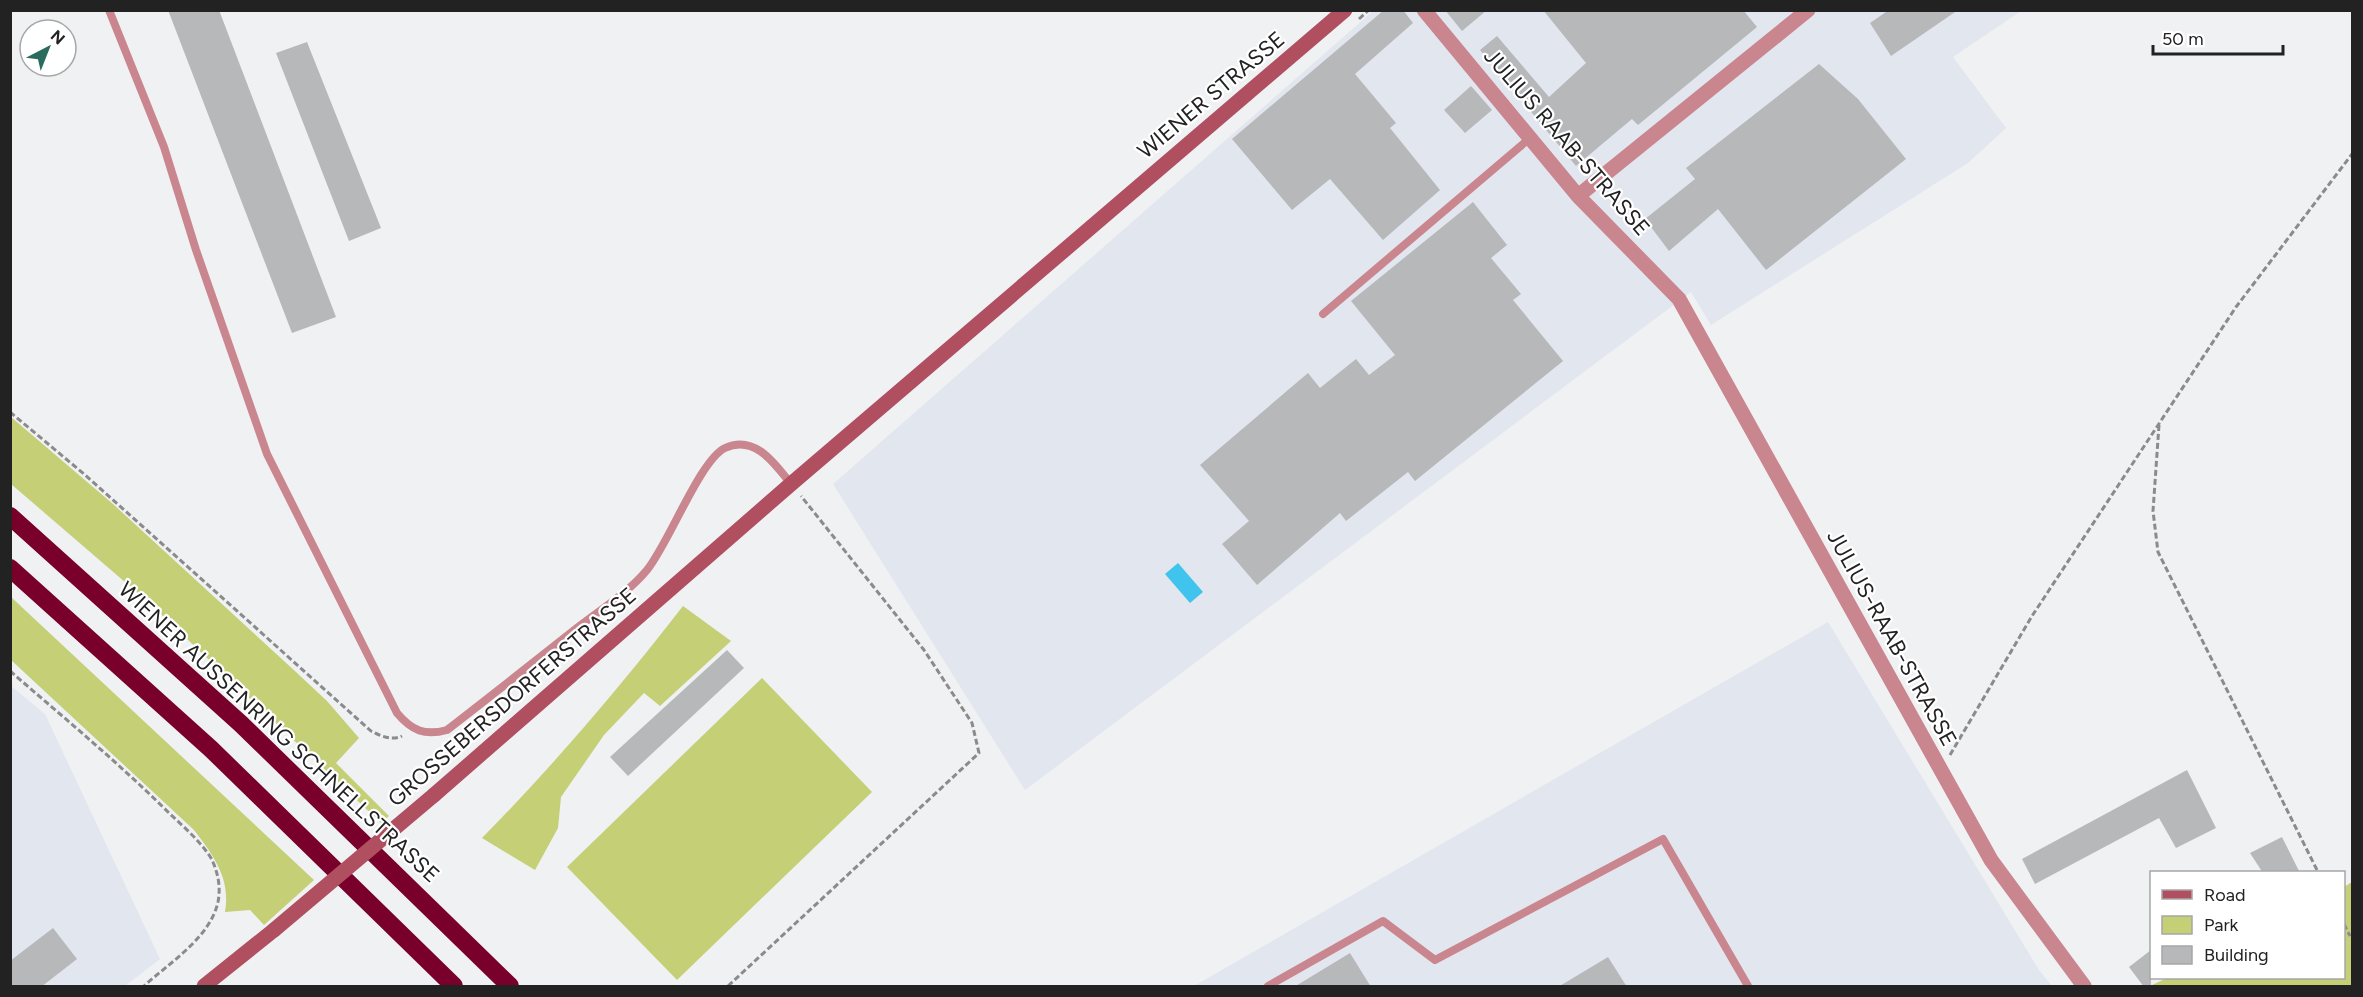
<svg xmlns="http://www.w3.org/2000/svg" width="2363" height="997" viewBox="0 0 2363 997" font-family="Figtree,sans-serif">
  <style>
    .built { fill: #e2e6ef }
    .green { fill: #c5cf76 }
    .water { fill: #40c4ee }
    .building { fill: #b7b8ba }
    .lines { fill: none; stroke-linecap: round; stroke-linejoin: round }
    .path { stroke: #8b8b8d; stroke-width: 3; stroke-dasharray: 6 3; stroke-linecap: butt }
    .lane { stroke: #ca868f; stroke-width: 8 }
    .street { stroke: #ca868f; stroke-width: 15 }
    .secondary { stroke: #af4f60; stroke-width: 15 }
    .highway { stroke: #79002a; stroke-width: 18 }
    .secondary-bridge { stroke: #af4f60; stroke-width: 15 }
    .labels { text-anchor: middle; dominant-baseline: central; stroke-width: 4.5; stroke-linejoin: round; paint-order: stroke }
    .street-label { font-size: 22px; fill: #222223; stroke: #fff }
  </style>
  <rect width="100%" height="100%" fill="#f0f1f3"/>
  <path class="built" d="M 1373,11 L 2021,11 L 1953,57 L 2006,128 L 1968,163 L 1711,325 L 1691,292 L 1025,790 L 833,484 Z
    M 1828,622 L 2039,970 L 2052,986 L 1194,986 Z
    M 10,685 L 45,714 L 160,959 L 125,986 L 11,986 Z"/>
  <path class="green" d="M 11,417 L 113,504 L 296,672 L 327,701 L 359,738 L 336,763 L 389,816 L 381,823 L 147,601 L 11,484 Z
    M 11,597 L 314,880 L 264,925 L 250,910 L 225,912 C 231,878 213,855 194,830 L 11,660 Z
    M 683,606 L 731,641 L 660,706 L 644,693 L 604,735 L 561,797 L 558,828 L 535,870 L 482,838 C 554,765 620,687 683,606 Z
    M 762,678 L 872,792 L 677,980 L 567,867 Z
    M 2352,882 L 2352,986 L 2150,986 L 2167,978 L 2344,978 L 2344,887 Z"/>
  <path class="water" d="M 1178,563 L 1203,592 L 1190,603 L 1165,574 Z"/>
  <path class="building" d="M 168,10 L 219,10 L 336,317 L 292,333 Z
    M 1384,10 L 1403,10 L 1413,23 L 1355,74 L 1396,123 L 1390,128 L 1440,190 L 1383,240 L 1330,179 L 1292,210 L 1232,139 Z
    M 1445,10 L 1487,10 L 1462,31 Z
    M 1543,10 L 1743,10 L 1757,27 L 1638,125 L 1632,119 L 1576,166 L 1480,50 L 1497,36 L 1549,97 L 1586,63 Z
    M 1889,10 L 1958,10 L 1891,56 L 1870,23 Z
    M 307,42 L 381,228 L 349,241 L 276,53 Z
    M 1819,64 L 1858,99 L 1906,159 L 1766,270 L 1718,209 L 1669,251 L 1645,219 L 1695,179 L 1686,168 Z
    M 1471,86 L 1492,110 L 1465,133 L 1444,110 Z
    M 1473,202 L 1507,245 L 1491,258 L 1521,294 L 1513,300 L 1563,361 L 1415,481 L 1408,472 L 1346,521 L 1340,513 L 1257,585 L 1222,544 L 1249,521 L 1200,465 L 1308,373 L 1320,388 L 1356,359 L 1369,375 L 1395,355 L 1351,301 Z
    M 727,650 L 744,668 L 628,776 L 610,757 Z
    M 2187,770 L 2216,828 L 2176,848 L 2159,818 L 2035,884 L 2022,859 Z
    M 2282,837 L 2300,873 L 2263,873 L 2250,853 Z
    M 53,928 L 77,959 L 41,987 L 10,987 L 10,961 Z
    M 2151,950 L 2151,987 L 2144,987 L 2129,967 Z
    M 1350,953 L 1371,987 L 1294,987 Z
    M 1608,957 L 1627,987 L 1558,987 Z"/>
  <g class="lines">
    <path class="path" d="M 1359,19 L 1369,10
      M 10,412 L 84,474 L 371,731 C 381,736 391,741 402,736
      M 2159,425 L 2153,511 L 2158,552 L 2318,872
      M 10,671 C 62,716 115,760 164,808 C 180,824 199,839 211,858 C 218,872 221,887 218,902 C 210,938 169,963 144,986
      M 1950,755 L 2032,616 L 2236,307 L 2352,154
      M 2344,924 L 2350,936
      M 728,986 L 979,753 L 972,723 L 924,650 L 801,496"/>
    <path class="lane" d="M 109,10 L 164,147 L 196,250 L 267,454 L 397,713 C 412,731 425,736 447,730 C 491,696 534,662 577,628 C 600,610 628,593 647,570 C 669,543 700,460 725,448 C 755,434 775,464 791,484
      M 1323,314 L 1530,138
      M 1268,986 L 1383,921 L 1435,960 L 1663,839 L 1748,986"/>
    <path class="street" d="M 1424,10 L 1578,196 L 1679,299 L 1991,860 L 2084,986
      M 1578,196 L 1808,10"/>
    <path class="secondary" d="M 434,795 L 791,484 L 1345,10
      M 204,986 L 274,930"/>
    <path class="highway" d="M 10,516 L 241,724 L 510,986
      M 10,568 L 211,749 L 454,986"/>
    <path class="secondary-bridge" d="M 274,930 L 434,795"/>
  </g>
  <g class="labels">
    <g class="street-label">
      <text transform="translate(1211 95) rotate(-40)">WIENER STRASSE</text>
      <text transform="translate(1567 142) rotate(49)">JULIUS RAAB-STRASSE</text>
      <text transform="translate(1892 638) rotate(61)">JULIUS-RAAB-STRASSE</text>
      <text transform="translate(512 697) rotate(-41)">GROSSEBERSDORFERSTRASSE</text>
      <text transform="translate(279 732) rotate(43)">WIENER AUSSENRING SCHNELLSTRASSE</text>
    </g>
  </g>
  <rect width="2363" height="997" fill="none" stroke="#222223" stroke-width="24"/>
  <rect x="2150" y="871" width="195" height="108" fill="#ffffff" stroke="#a7a7a7" stroke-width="1.5"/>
  <rect x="2162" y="890" width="30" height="9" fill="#af4f60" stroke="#a7a7a7" stroke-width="1.5"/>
  <text x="2204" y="901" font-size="18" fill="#222223">Road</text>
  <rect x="2162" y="916" width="30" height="18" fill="#c5cf76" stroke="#a7a7a7" stroke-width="1.5"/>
  <text x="2204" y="931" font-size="18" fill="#222223">Park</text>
  <rect x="2162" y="946" width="30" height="18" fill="#b7b8ba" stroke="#a7a7a7" stroke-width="1.5"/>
  <text x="2204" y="961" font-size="18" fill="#222223">Building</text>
  <g transform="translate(48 48) rotate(42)"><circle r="28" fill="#ffffff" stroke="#a7a7a7" stroke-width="1.5"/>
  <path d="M0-4.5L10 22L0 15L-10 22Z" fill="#296b5c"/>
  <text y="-9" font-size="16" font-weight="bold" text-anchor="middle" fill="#222223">N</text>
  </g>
  <path d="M2153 45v9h130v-9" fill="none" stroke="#222223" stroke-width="3"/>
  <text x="2162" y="45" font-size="18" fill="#222223" stroke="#ffffff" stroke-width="4.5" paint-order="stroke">50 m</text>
</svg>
